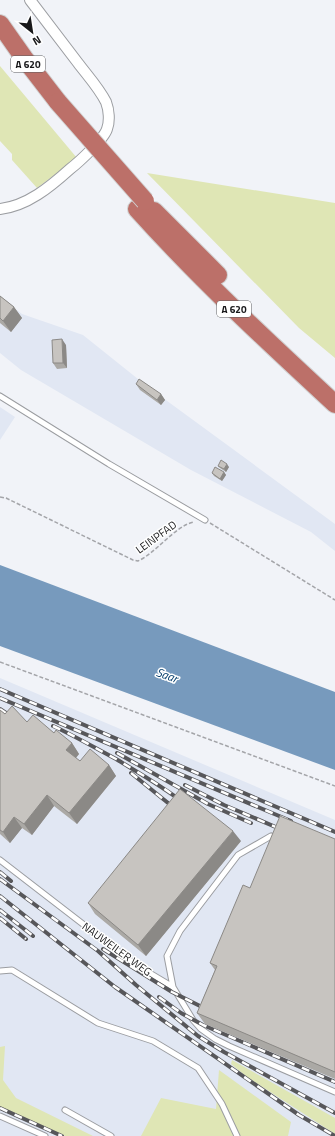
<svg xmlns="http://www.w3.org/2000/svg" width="335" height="1136" viewBox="0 0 335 1136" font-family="'Titillium Web',sans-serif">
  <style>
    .built { fill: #e1e7f3 }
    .green { fill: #dfe6b5 }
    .water { fill: #779abd }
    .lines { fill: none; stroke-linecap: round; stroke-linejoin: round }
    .service-casing { stroke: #9b9da1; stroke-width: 7 }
    .minor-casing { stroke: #9b9da1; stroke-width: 12 }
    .motorway-casing { stroke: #d1d1d1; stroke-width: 20 }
    .path { stroke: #a4a5a9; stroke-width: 1.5; stroke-dasharray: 4 2; stroke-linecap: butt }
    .service { stroke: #fff; stroke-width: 5 }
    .minor { stroke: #fff; stroke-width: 10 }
    .motorway { stroke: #bc7069; stroke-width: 18 }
    .rail-casing { stroke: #57575a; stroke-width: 4 }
    .rail { stroke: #fff; stroke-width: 2.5; stroke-dasharray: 8; stroke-linecap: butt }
    .motorway-bridge-casing { stroke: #d1d1d1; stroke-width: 20; stroke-linecap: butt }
    .motorway-bridge { stroke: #bc7069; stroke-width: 18 }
    .wall { fill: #aba9a5 }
    .shaded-wall { fill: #8b8986 }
    .building { fill: #c7c4c0; stroke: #8b8986 }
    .labels { text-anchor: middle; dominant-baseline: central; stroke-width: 3; stroke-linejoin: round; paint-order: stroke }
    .shield { fill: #fff; stroke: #5d5d5f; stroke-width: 1 }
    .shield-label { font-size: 10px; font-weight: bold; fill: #18181a }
    .street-label { font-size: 11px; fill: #18181a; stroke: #fff }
    .water-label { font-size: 12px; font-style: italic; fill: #053e6c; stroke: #fff }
  </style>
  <rect width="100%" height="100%" fill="#f1f3f8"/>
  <path class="built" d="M 0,297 L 22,314 L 83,335 L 148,387 L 335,524 L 335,551 L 311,532 L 191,470 L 21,370 L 0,353 Z
    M 0,407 L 15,417 L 0,440 Z
    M 0,678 L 335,820 L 335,1136 L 0,1136 Z"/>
  <path class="green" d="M 0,66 L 77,158 L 37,188 L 12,160 L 12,154 L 0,141 Z
    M 147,173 L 335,203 L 335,358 L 299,328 Z
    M 5,1046 L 3,1080 L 16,1098 L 93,1136 L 65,1136 L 0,1107 L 0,1047 Z
    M 232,1060 L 335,1118 L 335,1134 L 247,1077 L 231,1064 Z
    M 219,1070 L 291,1122 L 288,1136 L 141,1136 L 161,1098 L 216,1109 Z"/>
  <path class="water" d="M 0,565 L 335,692 L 335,770 L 0,646 Z"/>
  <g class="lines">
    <g class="service-casing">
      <path id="service" d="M 0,396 L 109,464 L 205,520
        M 0,860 L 136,965 L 173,987 L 193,1020 L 201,1029 L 215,1039 L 229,1046 L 335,1092
        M 0,971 L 12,970 L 98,1023 L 153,1041 L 198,1068 L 222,1104 L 237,1136
        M 173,987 L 167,956 L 180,931 L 238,855 L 271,836
        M 65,1110 L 111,1136
        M 0,1116 L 45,1136"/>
    </g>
    <g class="minor-casing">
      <path id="minor" d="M 0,209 C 27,206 50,187 70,169 C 79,162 104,139 107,129 C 110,121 109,110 106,102 C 99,88 87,75 78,63 C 62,42 46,21 30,0"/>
    </g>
    <g class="motorway-casing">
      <path id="motorway" d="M 0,24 L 24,58 L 58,102
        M 137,209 C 199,278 267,341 335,404
        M 154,211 L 218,275"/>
    </g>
    <path class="path" d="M 0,497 L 6,498 L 133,560 L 138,561 C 156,553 176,525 194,522
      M 210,523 L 335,600
      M 0,662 L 335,786"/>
    <use href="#service" class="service"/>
    <use href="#minor" class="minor"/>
    <use href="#motorway" class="motorway"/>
    <g class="rail-casing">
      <path id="rail" d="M 0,689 L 335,832
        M 0,698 L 291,821
        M 0,709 L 15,719
        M 53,726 C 75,736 95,748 116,759 C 139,773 162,786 184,803
        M 117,753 L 208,804 L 251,823
        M 131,773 L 173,807
        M 185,785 L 224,805 L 285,831
        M 0,872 L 11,881
        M 0,879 L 98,951 L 136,985 L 198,1036 L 224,1052 L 335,1113
        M 0,896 L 115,987 L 299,1115 L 335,1136
        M 0,910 L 33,936
        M 0,918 L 26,939
        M 103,949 L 172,992 L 210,1011
        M 159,997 L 181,1013 L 203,1025 L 335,1082
        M 0,1108 L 62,1136"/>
    </g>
    <use href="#rail" class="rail"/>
    <g class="motorway-bridge-casing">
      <path id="motorway-bridge" d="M 58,102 L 145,201"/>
    </g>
    <use href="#motorway-bridge" class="motorway-bridge"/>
  </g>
  <path class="wall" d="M 0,296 L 14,307 L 22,318 L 11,332 L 0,323 Z
    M 66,345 L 67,368 L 57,369 L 53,363 Z
    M 136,384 L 161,394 L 165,400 L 161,405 L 140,390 Z
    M 218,466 L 229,467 L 226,472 L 220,468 Z
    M 224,472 L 226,475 L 222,481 L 214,476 L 212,473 Z
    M 0,710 L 5,714 L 27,722 L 54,733 L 72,743 L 79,754 L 76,758 L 80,761 L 109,765 L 116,776 L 77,824 L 54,806 L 32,835 L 22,828 L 10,843 L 0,834 Z
    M 335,839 L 335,1079 L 205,1024 L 197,1013 L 215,970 L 210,963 L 250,888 Z
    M 241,841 L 146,956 L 95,914 L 88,903 Z"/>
  <path class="shaded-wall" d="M 14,307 L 22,318 L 11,332 L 3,321 Z
    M 62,339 L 66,345 L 67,368 L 63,363 Z
    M 161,394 L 165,400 L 161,405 L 157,400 Z
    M 227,464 L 229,467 L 226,472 L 224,469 Z
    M 224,472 L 226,475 L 222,481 L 220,479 Z
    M 72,743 L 79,754 L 74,760 L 66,750 Z
    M 109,765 L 116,776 L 77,824 L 69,813 Z
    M 47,795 L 54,806 L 32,835 L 24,824 Z
    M 14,817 L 22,828 L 10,843 L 3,832 Z
    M 233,831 L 241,841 L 146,956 L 138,945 Z"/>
  <path class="building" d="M 0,296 L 14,307 L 3,321 L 0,318 Z
    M 62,339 L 63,363 L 53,363 L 52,340 Z
    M 139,379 L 161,394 L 157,400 L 136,384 Z
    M 221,460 L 227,464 L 224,469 L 218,466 Z
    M 215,467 L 224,472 L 220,479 L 212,473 Z
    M 12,706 L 27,722 L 33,715 L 54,733 L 56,730 L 72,743 L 66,750 L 80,761 L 90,749 L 109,765 L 69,813 L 47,795 L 24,824 L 14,817 L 3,832 L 0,830 L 0,710 L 5,714 Z
    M 180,789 L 233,831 L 138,945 L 88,903 Z
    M 280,816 L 335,839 L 335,1072 L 197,1013 L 217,966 L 210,963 L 243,885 L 250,888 Z"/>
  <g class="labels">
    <g class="shield">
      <rect x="11" y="56" width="34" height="16" rx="3"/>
      <rect x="217" y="301" width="34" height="16" rx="3"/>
    </g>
    <g class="shield-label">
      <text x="28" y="64">A 620</text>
      <text x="234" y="309">A 620</text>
    </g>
    <g class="street-label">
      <text transform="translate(156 537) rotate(-36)">LEINPFAD</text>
      <text transform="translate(117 949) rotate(36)">NAUWEILER WEG</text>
    </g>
    <g class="water-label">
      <text transform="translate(167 675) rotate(20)">Saar</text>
    </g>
  </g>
  <g transform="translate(32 32) rotate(150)" stroke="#ffffff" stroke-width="3" paint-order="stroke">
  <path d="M0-3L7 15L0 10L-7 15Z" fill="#18181a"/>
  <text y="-6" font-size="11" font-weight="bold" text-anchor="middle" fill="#18181a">N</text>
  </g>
</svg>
